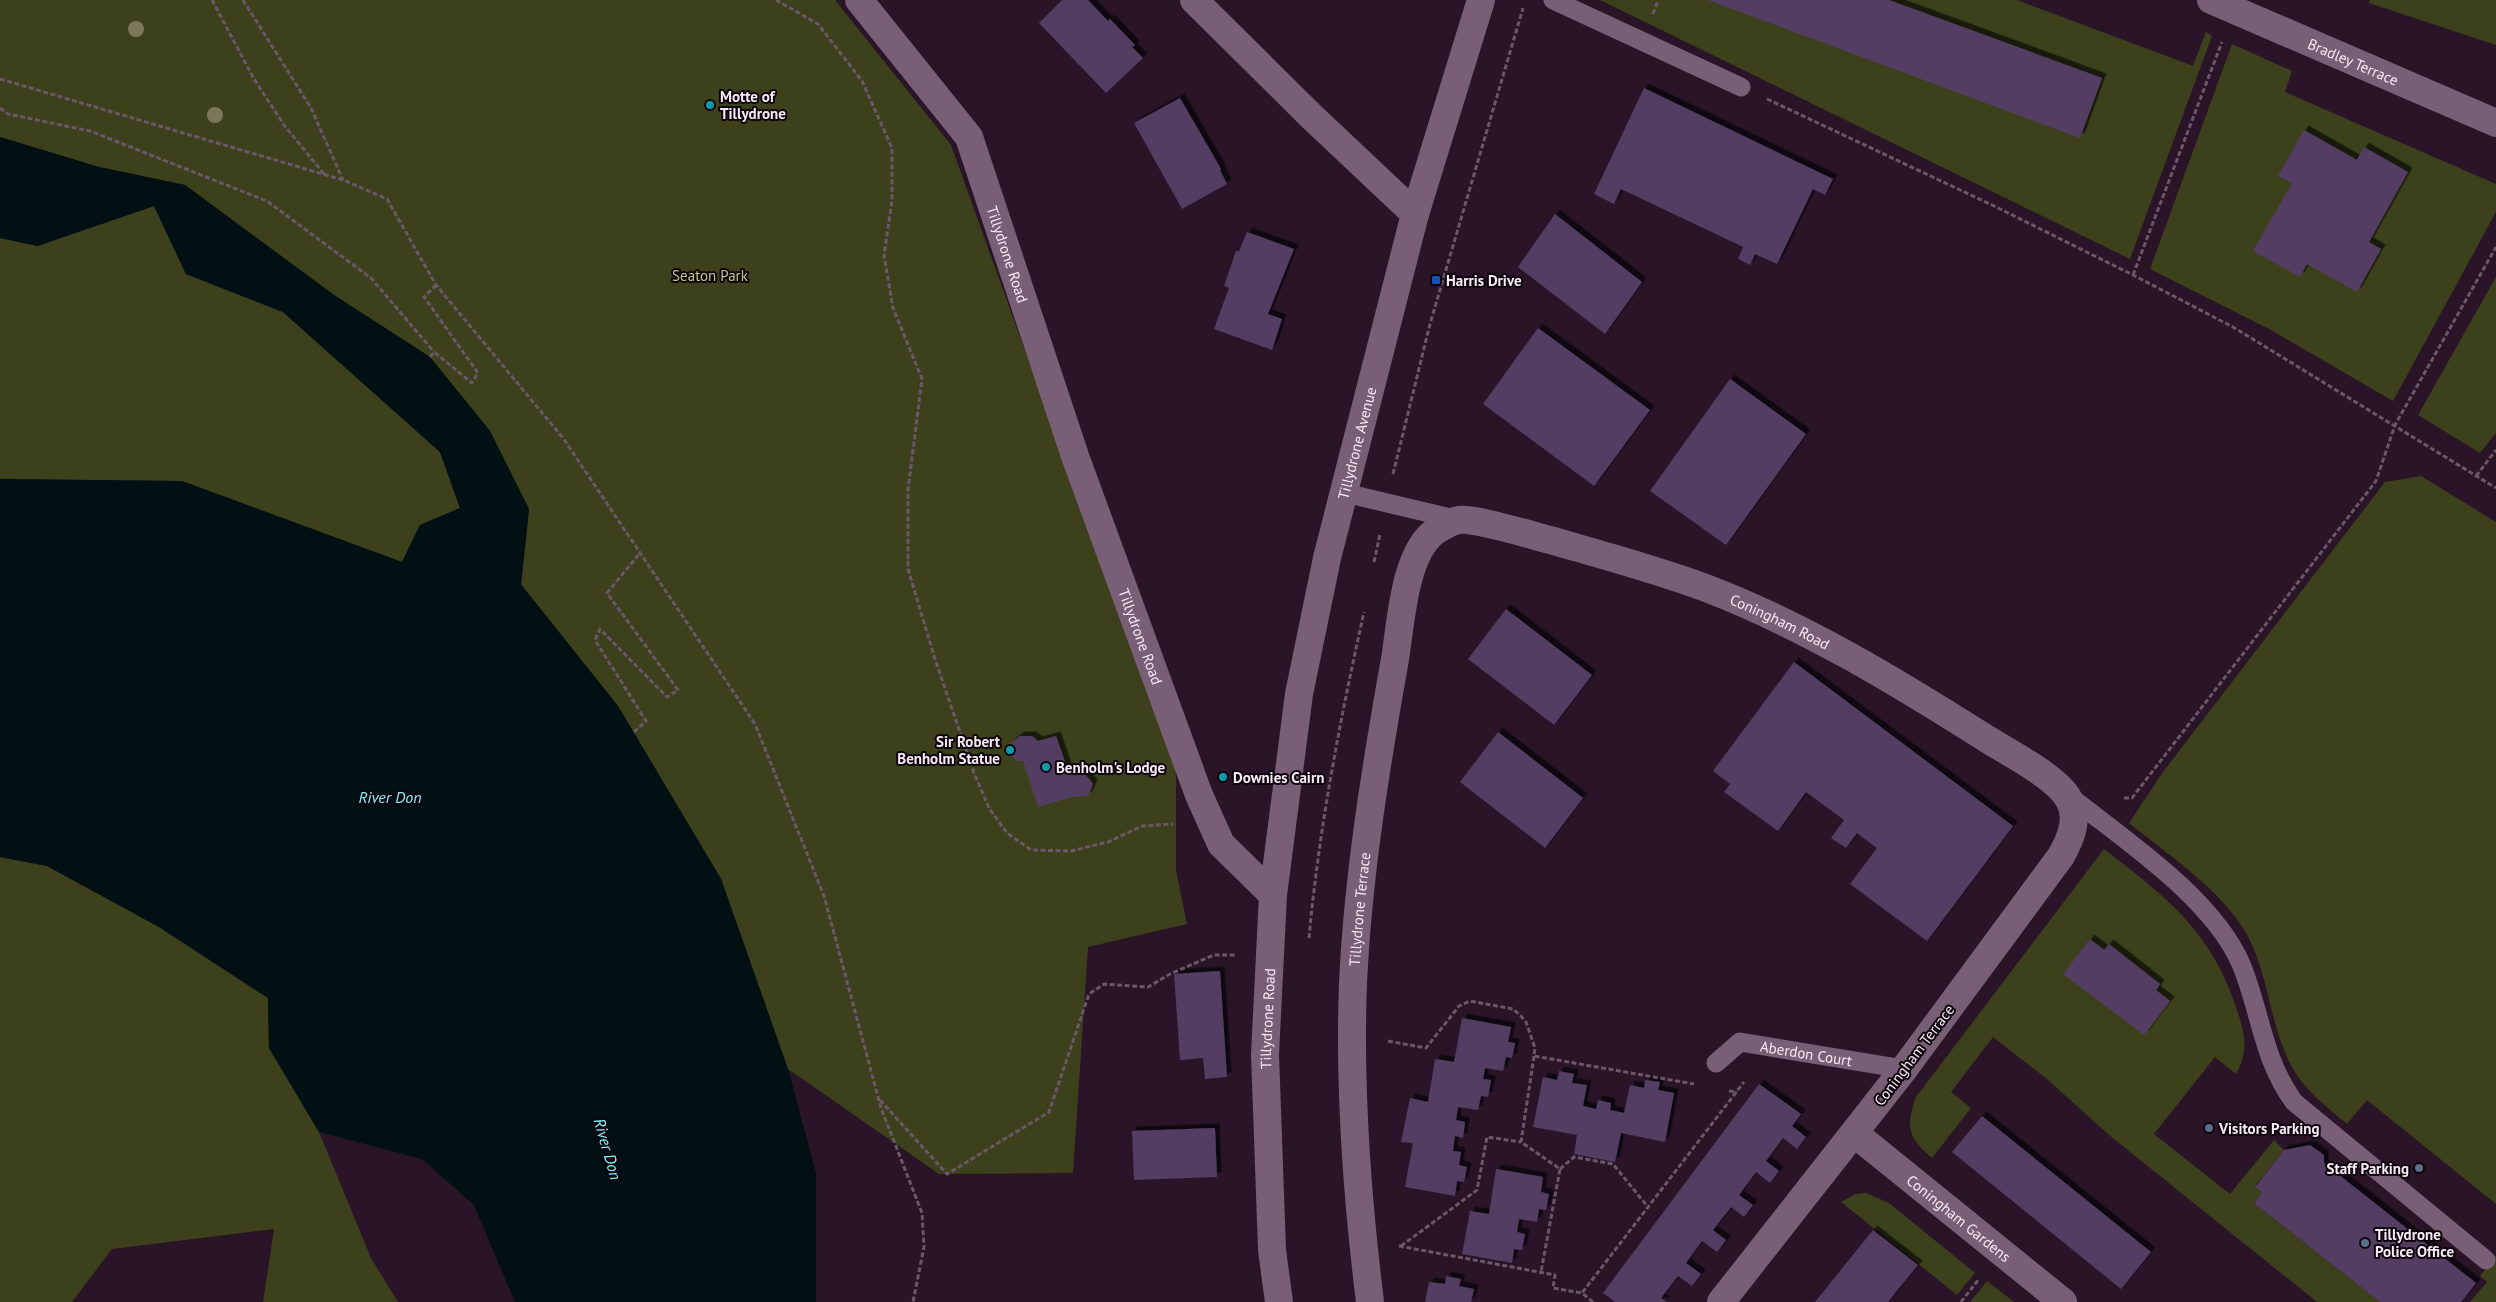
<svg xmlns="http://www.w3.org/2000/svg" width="2496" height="1302" viewBox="0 0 2496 1302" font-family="'PT Sans',sans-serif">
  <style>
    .green { fill: #3c411c }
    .water { fill: #011113 }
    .building { fill: #523e62; filter: url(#shadow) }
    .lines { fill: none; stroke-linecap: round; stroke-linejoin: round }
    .path { stroke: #6a5769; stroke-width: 3; stroke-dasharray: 5 2.5; stroke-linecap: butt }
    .service { stroke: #785f76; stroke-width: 19 }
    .pedestrian { stroke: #785f76; stroke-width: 28 }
    .minor { stroke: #785f76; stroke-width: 28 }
    .secondary { stroke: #785f76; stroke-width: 28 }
    .tree { fill: #7b785a }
    .culture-dot { fill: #0f9aa8; stroke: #0d050c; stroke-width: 2 }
    .transit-dot { fill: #1a4fb4; stroke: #0d050c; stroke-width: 2 }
    .service-dot { fill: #5c6f8a; stroke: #0d050c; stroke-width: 2 }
    .labels { text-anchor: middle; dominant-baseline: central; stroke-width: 4; stroke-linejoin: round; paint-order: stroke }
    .street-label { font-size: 15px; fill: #f8eaf7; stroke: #0d050c }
    .poi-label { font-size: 15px; font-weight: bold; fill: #f8eaf7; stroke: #0d050c; text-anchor: start }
    .park-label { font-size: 15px; fill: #beca83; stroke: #0d050c }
    .water-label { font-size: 16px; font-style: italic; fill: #8ceefa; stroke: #0d050c }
  </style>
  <defs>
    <filter id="shadow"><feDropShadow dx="4.5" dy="-4.5" stdDeviation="0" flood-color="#0009"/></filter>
  </defs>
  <rect width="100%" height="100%" fill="#291428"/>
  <path class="green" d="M 0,0 L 835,0 L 951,145 L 1176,770 L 1176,870 L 1187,924 L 1088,947 L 1073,1173 L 939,1174 L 788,1069 L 721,879 L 618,706 L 521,584 L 529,509 L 490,431 L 430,357 L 334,295 L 185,185 L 99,167 L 0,137 Z
    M 1600,0 L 2017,0 L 2193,66 L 2206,32 L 2212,36 L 2130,259 Z
    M 2370,0 L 2496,0 L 2496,45 L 2369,3 Z
    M 2232,44 L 2292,71 L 2285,92 L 2496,184 L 2496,212 L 2393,401 L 2271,330 L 2150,269 Z
    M 154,206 L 186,274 L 283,312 L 440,452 L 460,508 L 420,525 L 402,562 L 182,481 L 0,479 L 0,238 L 38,246 Z
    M 2496,277 L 2496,433 L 2480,453 L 2418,415 Z
    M 2421,476 L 2496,522 L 2496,1204 L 2367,1100 L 2347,1124 C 2327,1107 2305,1091 2292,1067 C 2268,1024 2270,971 2243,928 C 2217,887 2166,853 2129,823 L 2163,772 L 2385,482 Z
    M 2104,849 C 2165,896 2209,929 2235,1004 C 2244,1030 2250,1050 2236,1074 L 2215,1057 L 2154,1134 L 2230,1194 L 2274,1140 L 2284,1150 L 2255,1186 L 2262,1192 L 2254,1203 L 2380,1302 L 2317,1302 L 2109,1135 L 2047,1079 L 1993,1037 L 1951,1092 L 1971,1108 L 1932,1158 C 1908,1137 1905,1128 1916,1097 Z
    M 0,857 L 47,866 L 159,927 L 268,998 L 269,1048 L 319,1132 L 371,1258 L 398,1302 L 263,1302 L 274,1229 L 112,1249 L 72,1302 L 0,1302 Z
    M 1866,1193 L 1889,1203 L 1975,1273 L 1957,1295 L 1841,1202 L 1855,1194 Z
    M 2496,1256 L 2496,1302 L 2470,1302 L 2487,1282 L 2480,1276 Z
    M 1987,1281 L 2014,1302 L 1970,1302 Z"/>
  <path class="water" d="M 0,137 L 99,167 L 185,185 L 334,295 L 430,357 L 490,431 L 529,509 L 521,585 L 618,706 L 721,879 L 788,1069 L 816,1173 L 816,1302 L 515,1302 L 474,1205 L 422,1159 L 319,1132 L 269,1048 L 268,998 L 159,927 L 47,866 L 0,857 L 0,479 L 182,481 L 402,562 L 420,525 L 460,508 L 440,452 L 283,312 L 186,274 L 154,206 L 37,246 L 0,238 Z"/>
  <path class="building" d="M 1062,0 L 1088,0 L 1108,21 L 1110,19 L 1135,45 L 1132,47 L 1143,58 L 1106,93 L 1039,23 Z
    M 1708,0 L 1889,0 L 2102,78 L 2080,138 Z
    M 1644,88 L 1833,179 L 1825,195 L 1813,189 L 1777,264 L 1755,254 L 1750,265 L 1738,259 L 1743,247 L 1621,189 L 1614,204 L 1594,194 Z
    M 1180,98 L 1221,169 L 1220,170 L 1227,184 L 1182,209 L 1134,123 Z
    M 2304,130 L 2357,160 L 2364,147 L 2408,172 L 2369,242 L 2381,249 L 2357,292 L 2307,264 L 2300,277 L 2253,251 L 2292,183 L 2278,176 Z
    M 1555,214 L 1642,282 L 1605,334 L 1518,267 Z
    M 1247,232 L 1294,249 L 1268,314 L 1282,319 L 1272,350 L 1214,329 L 1229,288 L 1224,286 L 1236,251 L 1239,251 Z
    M 1538,328 L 1650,410 L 1594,486 L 1483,404 Z
    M 1730,379 L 1806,434 L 1726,545 L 1650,491 Z
    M 1506,609 L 1592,675 L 1554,725 L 1468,659 Z
    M 1794,662 L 2013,826 L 1927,941 L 1850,884 L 1877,848 L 1857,833 L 1846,848 L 1831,838 L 1844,820 L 1806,792 L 1778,831 L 1724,792 L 1730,784 L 1713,771 Z
    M 1498,732 L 1583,798 L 1545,848 L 1460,782 Z
    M 1020,736 L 1032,736 L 1038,741 L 1056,736 L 1069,773 L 1084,773 L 1093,784 L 1088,796 L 1072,797 L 1038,807 L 1023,761 L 1017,761 L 1012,756 L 1010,750 L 1011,743 Z
    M 2090,939 L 2104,950 L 2109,944 L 2160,984 L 2156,990 L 2170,1001 L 2144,1035 L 2063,974 Z
    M 1220,971 L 1227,1077 L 1205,1079 L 1203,1058 L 1180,1060 L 1174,974 Z
    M 1462,1018 L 1511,1027 L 1508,1042 L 1515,1043 L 1512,1058 L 1506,1057 L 1503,1071 L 1485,1068 L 1483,1079 L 1491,1080 L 1488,1097 L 1481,1096 L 1478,1110 L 1458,1107 L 1456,1120 L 1465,1122 L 1463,1138 L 1455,1136 L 1453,1151 L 1461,1152 L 1459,1165 L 1467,1167 L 1464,1182 L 1457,1181 L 1455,1196 L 1405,1187 L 1413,1143 L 1401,1142 L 1410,1098 L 1428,1102 L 1435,1059 L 1454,1062 Z
    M 1559,1071 L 1574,1074 L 1572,1083 L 1587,1085 L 1583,1106 L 1596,1109 L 1598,1100 L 1611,1103 L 1610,1110 L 1624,1113 L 1630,1085 L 1644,1088 L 1645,1080 L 1660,1082 L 1658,1090 L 1674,1093 L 1665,1142 L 1621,1133 L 1615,1162 L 1574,1154 L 1577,1135 L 1533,1127 L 1543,1077 L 1557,1080 Z
    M 1759,1084 L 1801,1114 L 1792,1126 L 1806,1137 L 1797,1149 L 1783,1138 L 1766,1161 L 1779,1171 L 1770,1183 L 1756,1172 L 1739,1195 L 1753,1205 L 1744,1217 L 1731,1207 L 1713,1230 L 1726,1240 L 1717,1252 L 1702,1241 L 1686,1263 L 1701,1274 L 1692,1286 L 1678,1276 L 1661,1298 L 1667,1302 L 1615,1302 L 1603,1293 Z
    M 1982,1116 L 2151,1252 L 2121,1289 L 1952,1152 Z
    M 1215,1128 L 1217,1177 L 1134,1180 L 1132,1131 Z
    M 2310,1145 L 2324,1155 L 2324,1163 L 2476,1283 L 2461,1302 L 2380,1302 L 2254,1203 L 2262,1192 L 2255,1187 L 2284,1150 Z
    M 1496,1169 L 1543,1177 L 1541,1192 L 1549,1194 L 1546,1210 L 1539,1209 L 1537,1222 L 1519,1219 L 1517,1232 L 1525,1234 L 1522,1250 L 1514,1249 L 1512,1263 L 1462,1254 L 1470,1211 L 1489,1214 Z
    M 1873,1230 L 1918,1265 L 1895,1293 L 1888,1302 L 1815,1302 Z
    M 1446,1276 L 1461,1279 L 1459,1286 L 1474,1289 L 1471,1302 L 1425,1302 L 1429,1282 L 1445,1284 Z"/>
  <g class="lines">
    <path class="path" d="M 212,0 L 254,79 L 284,125 L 324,174
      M 243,0 L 311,108 L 343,180
      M 776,0 L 818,24 L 862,81 L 892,148 L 892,201 L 884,255 L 893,308 L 922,379 L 908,490 L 908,569 L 935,659 L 974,773 L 989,808 L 1007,833 L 1031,850 L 1071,851 L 1108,842 L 1142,826 L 1173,824
      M 1653,14 L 1658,0
      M 0,79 L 343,180 L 387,199 L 436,285 L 563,438 L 755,724 L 824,896 L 881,1108 L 922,1213 L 924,1247 L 913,1302
      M 1767,99 L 1992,205 L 2133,275 L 2233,327 L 2496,488
      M 0,108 L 8,114 L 90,131 L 267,201 L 371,278 L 434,352
      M 2133,275 L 2222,42
      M 430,357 L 434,352 L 472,383 L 478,373 L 424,297 L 436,285
      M 1393,474 L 1430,324 L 1523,8
      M 2476,476 L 2496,450
      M 1374,562 L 1380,534
      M 634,732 L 646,721 L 595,640 L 600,629 L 667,697 L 678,690 L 607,593 L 640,553
      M 2124,798 L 2132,798 L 2376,481 L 2395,425 L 2496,247
      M 1309,938 C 1319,828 1340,720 1364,612
      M 1388,1041 L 1426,1048 L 1459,1006 L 1470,1001 L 1513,1009 L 1520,1015 L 1526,1022 L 1535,1048 L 1534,1056 L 1694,1084
      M 1534,1056 L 1521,1142 L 1560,1169 L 1541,1272
      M 1729,1091 L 1737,1092
      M 880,1100 L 947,1174 L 1049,1112 L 1089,994 L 1104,984 L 1148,987 L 1170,974 L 1214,955 L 1236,955
      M 1560,1169 L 1574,1157 L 1613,1164 L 1648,1207
      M 1399,1246 L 1555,1275 L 1553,1288 L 1582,1293
      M 1401,1246 L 1477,1190 L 1487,1137 L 1521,1142
      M 1593,1302 L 1582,1293 L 1744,1082
      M 1961,1302 L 1979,1279"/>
    <g class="service">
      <path d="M 1553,0 L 1741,87"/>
      <path d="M 1345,493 L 1459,520"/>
      <path d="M 2068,795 C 2124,840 2212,897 2241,964 C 2261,1012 2262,1058 2294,1102 L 2486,1260"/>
      <path id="s1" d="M 1716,1063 L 1740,1042 L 1904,1069"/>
    </g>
    <path class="pedestrian" id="s2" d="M 859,0 L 969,137 L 1075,456 L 1199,795 L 1221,844 L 1273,895"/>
    <g class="minor">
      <path d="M 1194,0 L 1311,116 L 1415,214"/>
      <path id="s3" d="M 2211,0 L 2496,123"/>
      <path id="s4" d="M 1854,1133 L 2063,1302"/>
      <path id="s5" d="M 1370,1302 C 1357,1197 1349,1089 1353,983 C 1358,875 1376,766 1395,659 C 1401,623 1404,551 1437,530 C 1442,527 1453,521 1459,520 C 1475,518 1531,535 1550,540 C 1602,555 1655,569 1706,588 C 1805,626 1897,682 1987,739 C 2008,752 2056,777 2068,798 C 2080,818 2071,838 2061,856 L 1904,1069 L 1721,1302"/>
    </g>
    <path class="secondary" id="s6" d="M 1279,1302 L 1272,1250 L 1265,1054 L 1273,895 L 1299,694 L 1327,558 L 1415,214 L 1481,0"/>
  </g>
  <g class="tree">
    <circle cx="136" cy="29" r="8"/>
    <circle cx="215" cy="115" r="8"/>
  </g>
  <g class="culture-dot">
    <circle cx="710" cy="105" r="5"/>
    <circle cx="1010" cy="750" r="5"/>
    <circle cx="1046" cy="767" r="5"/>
    <circle cx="1223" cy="777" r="5"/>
  </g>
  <rect class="transit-dot" x="1431" y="275" width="10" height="10" rx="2.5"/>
  <g class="service-dot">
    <circle cx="2209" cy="1128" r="5"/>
    <circle cx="2419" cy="1168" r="5"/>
    <circle cx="2365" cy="1243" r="5"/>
  </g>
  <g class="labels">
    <g class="street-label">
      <text stroke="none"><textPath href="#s3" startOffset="155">Bradley Terrace</textPath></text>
      <text stroke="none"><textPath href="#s2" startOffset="299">Tillydrone Road</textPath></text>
      <text stroke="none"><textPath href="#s6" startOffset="868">Tillydrone Avenue</textPath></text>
      <text stroke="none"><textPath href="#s5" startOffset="1148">Coningham Road</textPath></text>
      <text stroke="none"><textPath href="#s2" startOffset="704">Tillydrone Road</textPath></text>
      <text stroke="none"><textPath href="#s5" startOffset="394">Tillydrone Terrace</textPath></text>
      <text stroke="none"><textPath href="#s6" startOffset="284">Tillydrone Road</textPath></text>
      <text stroke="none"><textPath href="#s1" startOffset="99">Aberdon Court</textPath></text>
      <text transform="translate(1914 1055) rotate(-53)">Coningham Terrace</text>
      <text stroke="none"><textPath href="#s4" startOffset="135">Coningham Gardens</textPath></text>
    </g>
    <g class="poi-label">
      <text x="720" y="96">Motte of<tspan x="720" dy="17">Tillydrone</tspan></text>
      <text x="1446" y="280">Harris Drive</text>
      <text x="1000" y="741" text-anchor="end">Sir Robert<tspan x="1000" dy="17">Benholm Statue</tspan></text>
      <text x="1056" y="767">Benholm's Lodge</text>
      <text x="1233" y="777">Downies Cairn</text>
      <text x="2219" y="1128">Visitors Parking</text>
      <text x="2409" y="1168" text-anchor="end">Staff Parking</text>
      <text x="2375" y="1234">Tillydrone<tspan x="2375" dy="17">Police Office</tspan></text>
    </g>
    <g class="park-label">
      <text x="710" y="275">Seaton Park</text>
    </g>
    <g class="water-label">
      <text x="390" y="797">River Don</text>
      <text transform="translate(608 1149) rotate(74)">River Don</text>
    </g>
  </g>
</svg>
